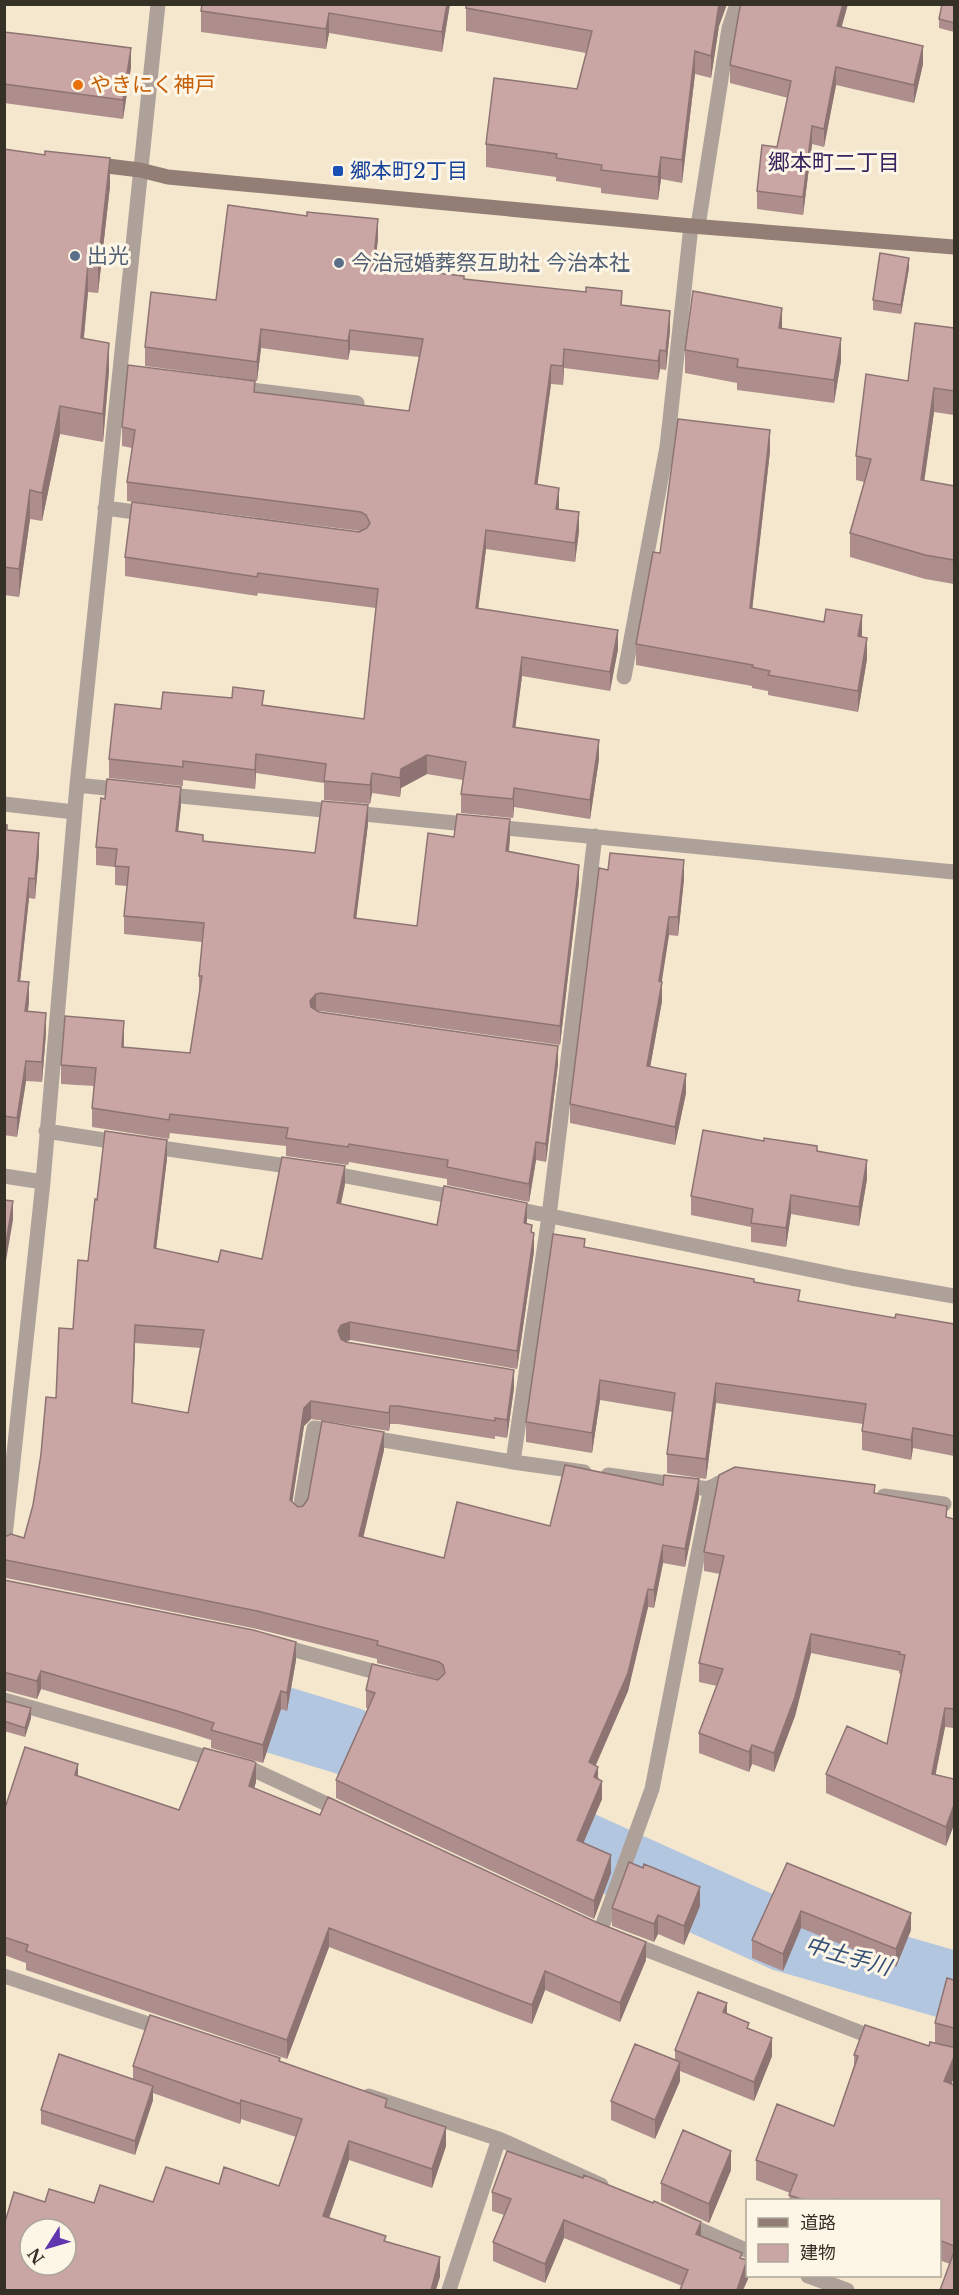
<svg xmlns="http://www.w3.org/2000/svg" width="959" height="2295" viewBox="0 0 959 2295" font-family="'Libre Baskerville','Noto Sans JP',serif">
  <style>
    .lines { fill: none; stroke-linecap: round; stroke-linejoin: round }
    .river { stroke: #b3c6e0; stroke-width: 69 }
    .street { stroke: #aea19a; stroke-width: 15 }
    .secondary { stroke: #927e74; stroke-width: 15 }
    .wall { fill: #ad8e8d; fill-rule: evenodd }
    .shaded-wall { fill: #8d7473 }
    .building { fill: #c9a5a4; stroke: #8d7473; stroke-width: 1.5; fill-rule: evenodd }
    .food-dot { fill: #e8710a; stroke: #fdf5e5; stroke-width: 2 }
    .transit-dot { fill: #1a4fb4; stroke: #fdf5e5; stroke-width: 2 }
    .service-dot { fill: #5c6f8a; stroke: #fdf5e5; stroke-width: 2 }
    .labels { text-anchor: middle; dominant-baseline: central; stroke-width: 6; stroke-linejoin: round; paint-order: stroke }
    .food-label { font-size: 21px; fill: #c56008; stroke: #fdf5e5; text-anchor: start }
    .transit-label { font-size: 21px; fill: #164399; stroke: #fdf5e5; text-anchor: start }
    .service-label { font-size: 21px; fill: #4e5e75; stroke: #fdf5e5; text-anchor: start }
    .neighbourhood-label { font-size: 22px; fill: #37255f; stroke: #fdf5e5 }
    .water-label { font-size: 22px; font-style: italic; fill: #345076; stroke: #fdf5e5 }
  </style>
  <rect width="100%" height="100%" fill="#f4e7cd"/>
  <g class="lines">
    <path class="river" d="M 4,1636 L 348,1741 L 784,1937 L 954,1986"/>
    <path class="street" d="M 698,226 L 729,28 L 737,4
      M 235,388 L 357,403
      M 105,508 L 151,514
      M 624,677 L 667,447 L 691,226
      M 77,785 L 125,790
      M 160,794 L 954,872
      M 4,804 L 74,812
      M 46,1131 L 123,1143
      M 147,1146 L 301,1168
      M 325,1172 L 460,1198
      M 4,1176 L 43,1182
      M 507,1207 L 851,1278 L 954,1296
      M 366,1437 L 513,1462 L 549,1216 L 595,836
      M 513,1462 L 584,1472
      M 608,1475 L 709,1489 L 719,1483
      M 884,1496 L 944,1504
      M 299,1515 L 314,1428 L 339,1432
      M 4,1546 L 43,1182 L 77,785 L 158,4
      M 277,1645 L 390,1676
      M 4,1700 L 256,1771 L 344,1812
      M 600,1932 L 652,1789 L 711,1487
      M 627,1942 L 882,2041
      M 4,1976 L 167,2030
      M 369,2096 L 499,2139 L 601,2185
      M 683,2222 L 748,2251
      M 808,2276 L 847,2290
      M 449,2290 L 499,2139"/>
    <path class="secondary" d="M 91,164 L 140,170 L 168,177 L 691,226 L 954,247"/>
  </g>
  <path class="wall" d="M 450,4 L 442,52 L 329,33 L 326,49 L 201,32 L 201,11 Z
    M 466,4 L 727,4 L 719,26 L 711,78 L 695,74 L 682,183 L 661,179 L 658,200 L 601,193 L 601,188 L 556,181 L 556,177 L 486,167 L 486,144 L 577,89 L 586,53 L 466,31 Z
    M 954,4 L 954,32 L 939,28 L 939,19 Z
    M 842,27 L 923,64 L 914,103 L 836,85 L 824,147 L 812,144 L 803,215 L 757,209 L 757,191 L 777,147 L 788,98 L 730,83 L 730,65 Z
    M 4,32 L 131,67 L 123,119 L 4,103 Z
    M 4,149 L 110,186 L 98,293 L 88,292 L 84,338 L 109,371 L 103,442 L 60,434 L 42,521 L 30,519 L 19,597 L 4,595 Z
    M 378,238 L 375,266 L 464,279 L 622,305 L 670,330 L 666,370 L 660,369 L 658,380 L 564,368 L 563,385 L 551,384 L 537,484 L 559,507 L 559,509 L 579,531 L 575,562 L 486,549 L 478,608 L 618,649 L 610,691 L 522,676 L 515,727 L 599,759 L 590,819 L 514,807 L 513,818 L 461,813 L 461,794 L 463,780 L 427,774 L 401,788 L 400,797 L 372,793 L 370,804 L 324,800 L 324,783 L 256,773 L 255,789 L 183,780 L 183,786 L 109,778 L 109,759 L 161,709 L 264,705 L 364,719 L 376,608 L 258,593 L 257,596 L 125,576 L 125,557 L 360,531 L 127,501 L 127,482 L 132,448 L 122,446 L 122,427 L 255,393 L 409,411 L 419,357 L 350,350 L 348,360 L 261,348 L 257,381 L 145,366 L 145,347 L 216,300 Z
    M 909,268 L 901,314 L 873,310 L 873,300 Z
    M 782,328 L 841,361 L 834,403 L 737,390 L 737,383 L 685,373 L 685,350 Z
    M 954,328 L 954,415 L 934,412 L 924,481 L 954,486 L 954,584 L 925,579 L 850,557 L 850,533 L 864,482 L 856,480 L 856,456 L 908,381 Z
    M 770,451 L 752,609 L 862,637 L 867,659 L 858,712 L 768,695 L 768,691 L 752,688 L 752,686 L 636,665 L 636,644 L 660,553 Z
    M 181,805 L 178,831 L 203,841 L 315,853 L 368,824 L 356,918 L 417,926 L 454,837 L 510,838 L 509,852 L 579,883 L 560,1045 L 321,1011 L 318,1012 L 558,1064 L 546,1162 L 536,1160 L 529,1202 L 447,1185 L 447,1179 L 349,1162 L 348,1165 L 286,1156 L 286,1146 L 170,1133 L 169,1139 L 92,1127 L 92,1108 L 94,1086 L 61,1084 L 61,1065 L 124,1040 L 124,1047 L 190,1053 L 199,994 L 199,976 L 202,942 L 124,934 L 124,916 L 127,886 L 115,885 L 115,867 L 96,865 L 96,847 Z
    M 4,825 L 7,830 L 39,853 L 35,899 L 29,898 L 20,981 L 29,1002 L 28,1011 L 46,1033 L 42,1082 L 26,1081 L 17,1137 L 4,1135 Z
    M 608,870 L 684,879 L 678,936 L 669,935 L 661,982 L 662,1001 L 650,1067 L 686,1093 L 675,1145 L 570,1123 L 570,1104 Z
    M 817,1151 L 867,1179 L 859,1226 L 791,1214 L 786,1247 L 751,1242 L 751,1227 L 691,1215 L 691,1196 Z
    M 167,1158 L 156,1249 L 218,1262 L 262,1259 L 345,1184 L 341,1204 L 437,1225 L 527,1221 L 526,1224 L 532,1232 L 534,1251 L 517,1369 L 350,1340 L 346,1342 L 514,1388 L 507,1438 L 495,1436 L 495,1439 L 398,1424 L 390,1424 L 389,1431 L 311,1419 L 304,1426 L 292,1502 L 298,1507 L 303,1506 L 384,1450 L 363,1538 L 444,1558 L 550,1526 L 699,1497 L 685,1567 L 663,1563 L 654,1608 L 648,1607 L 628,1691 L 596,1765 L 602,1799 L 583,1843 L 611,1873 L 594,1919 L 336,1798 L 336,1780 L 368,1708 L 366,1708 L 366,1690 L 439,1680 L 377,1663 L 377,1659 L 257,1629 L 6,1578 L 4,1579 L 4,1537 L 24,1538 L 33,1505 L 56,1398 L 73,1329 L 88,1261 L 97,1200 ZM 135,1343 L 201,1348 L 188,1413 L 133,1403 Z
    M 585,1247 L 754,1282 L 800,1301 L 895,1318 L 954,1324 L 954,1456 L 913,1448 L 911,1460 L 862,1450 L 862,1431 L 863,1424 L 716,1403 L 706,1479 L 667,1473 L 667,1454 L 672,1412 L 600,1400 L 592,1453 L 526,1442 L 526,1422 Z
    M 875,1493 L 947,1517 L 954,1519 L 954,1728 L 945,1727 L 935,1774 L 954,1779 L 946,1846 L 826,1793 L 826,1774 L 887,1744 L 901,1674 L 899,1673 L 899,1671 L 811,1653 L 795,1716 L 774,1772 L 752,1764 L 749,1772 L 699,1753 L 699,1733 L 717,1686 L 699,1682 L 699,1663 L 720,1574 L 704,1571 L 704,1552 Z
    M 4,1580 L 296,1660 L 287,1711 L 281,1709 L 263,1763 L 211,1748 L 211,1740 L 177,1729 L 41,1689 L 37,1699 L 7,1691 L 4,1691 Z
    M 4,1701 L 31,1718 L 25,1737 L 4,1731 Z
    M 78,1776 L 179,1810 L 256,1782 L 254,1788 L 646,1960 L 620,2022 L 545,1990 L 532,2024 L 329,1947 L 287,2059 L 26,1970 L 26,1963 L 4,1955 L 4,1811 Z
    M 787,1863 L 911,1930 L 896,1967 L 801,1928 L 783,1971 L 752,1958 L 752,1940 Z
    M 643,1868 L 700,1906 L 684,1945 L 658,1934 L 654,1942 L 612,1926 L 612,1908 Z
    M 954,1980 L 954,2077 L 952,2084 L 954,2085 L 954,2290 L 950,2264 L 939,2260 L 939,2200 L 789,2200 L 790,2193 L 756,2180 L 756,2160 L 834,2126 L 854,2066 L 854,2055 L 929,2046 L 935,2044 L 935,2023 Z
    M 727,2014 L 749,2028 L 772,2056 L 754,2101 L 680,2071 L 680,2081 L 655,2139 L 611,2120 L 611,2101 L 675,2061 L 675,2050 Z
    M 280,2061 L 387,2108 L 446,2146 L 432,2188 L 349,2160 L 329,2218 L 386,2241 L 440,2277 L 45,2202 L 94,2203 L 153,2202 L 219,2184 L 279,2186 L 296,2137 L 241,2119 L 240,2124 L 153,2093 L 153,2100 L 135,2155 L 41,2124 L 41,2110 L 133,2079 L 133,2066 Z
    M 731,2170 L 709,2223 L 661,2201 L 661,2183 Z
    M 492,2192 L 701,2236 L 742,2258 L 748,2279 L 743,2290 L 680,2290 L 682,2286 L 564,2238 L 545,2283 L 493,2261 L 493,2242 L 504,2215 L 492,2211 Z"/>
  <path class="shaded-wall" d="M 447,4 L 450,4 L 442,52 L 442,32 Z
    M 719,4 L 727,4 L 719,26 L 711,78 L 711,56 Z
    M 843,4 L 848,4 L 837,44 L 837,26 Z
    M 329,13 L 329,33 L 326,49 L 326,29 Z
    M 923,46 L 923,64 L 914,103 L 914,85 Z
    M 131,48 L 131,67 L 123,119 L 123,100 Z
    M 695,51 L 695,74 L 682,183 L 682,160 Z
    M 836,67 L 836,85 L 824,147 L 824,129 Z
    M 812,126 L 812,144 L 803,215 L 803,197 Z
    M 661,157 L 661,179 L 658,200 L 658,177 Z
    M 110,158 L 110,186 L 98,293 L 98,265 Z
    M 378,219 L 378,238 L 373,285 L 373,266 Z
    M 909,258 L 909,268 L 901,314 L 901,305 Z
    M 88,264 L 88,292 L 81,366 L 81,338 Z
    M 782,308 L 782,331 L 779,328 Z
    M 670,311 L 670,330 L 666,370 L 666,351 Z
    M 261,329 L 261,348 L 257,381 L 257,362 Z
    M 350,330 L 350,350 L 348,360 L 348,341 Z
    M 841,338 L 841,361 L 834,403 L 834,380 Z
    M 109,343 L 109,371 L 103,442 L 103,414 Z
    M 564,349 L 564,368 L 563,385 L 563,366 Z
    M 660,350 L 660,369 L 658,380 L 658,361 Z
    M 551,365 L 551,384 L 535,503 L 535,484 Z
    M 934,388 L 934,412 L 921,504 L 921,480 Z
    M 60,406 L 60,434 L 42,521 L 42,493 Z
    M 770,430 L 770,451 L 750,629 L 750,608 Z
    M 559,488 L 559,507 L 556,528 L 556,509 Z
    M 30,490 L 30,519 L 19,597 L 19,569 Z
    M 579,512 L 579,531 L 575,562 L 575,543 Z
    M 486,530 L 486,549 L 476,627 L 476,608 Z
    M 862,615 L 862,636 L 858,657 L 858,636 Z
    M 618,630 L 618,649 L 610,691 L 610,672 Z
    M 867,638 L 867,659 L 858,712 L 858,691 Z
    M 522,657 L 522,676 L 513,746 L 513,727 Z
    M 599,740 L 599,759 L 590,819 L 590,800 Z
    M 256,754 L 256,773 L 255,789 L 255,770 Z
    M 427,755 L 427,774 L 401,788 L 400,797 L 400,778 L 401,769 Z
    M 372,773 L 372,793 L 370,804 L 370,785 Z
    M 181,787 L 181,805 L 176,850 L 176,831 Z
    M 514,788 L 514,807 L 513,818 L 513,799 Z
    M 368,805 L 368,824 L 354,936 L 354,918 Z
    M 510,819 L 510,838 L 506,870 L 506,851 Z
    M 39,833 L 39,853 L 35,899 L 35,879 Z
    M 684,860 L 684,879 L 678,936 L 678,917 Z
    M 579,865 L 579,883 L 560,1045 L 560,1026 Z
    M 29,878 L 29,898 L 18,1001 L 18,981 Z
    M 669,917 L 669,935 L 659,1000 L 659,981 Z
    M 29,982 L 29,1002 L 25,1031 L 25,1011 Z
    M 662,982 L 662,1001 L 647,1085 L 647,1066 Z
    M 316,994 L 316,1012 L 310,1019 L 310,1001 Z
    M 46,1013 L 46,1033 L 42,1082 L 42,1062 Z
    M 124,1021 L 124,1040 L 122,1065 L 122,1047 Z
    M 558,1046 L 558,1064 L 546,1162 L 546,1144 Z
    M 26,1061 L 26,1081 L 17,1137 L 17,1118 Z
    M 686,1074 L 686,1093 L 675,1145 L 675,1127 Z
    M 167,1140 L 167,1158 L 154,1267 L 154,1248 Z
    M 536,1142 L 536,1160 L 529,1202 L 529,1184 Z
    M 867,1160 L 867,1179 L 859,1226 L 859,1207 Z
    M 345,1166 L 345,1184 L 337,1221 L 337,1203 Z
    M 791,1195 L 791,1214 L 786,1247 L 786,1228 Z
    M 13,1201 L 13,1220 L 4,1272 L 4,1254 Z
    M 527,1203 L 527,1221 L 524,1242 L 524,1223 Z
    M 534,1233 L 534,1251 L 517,1369 L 517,1351 Z
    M 350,1322 L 350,1340 L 341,1343 L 338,1331 L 341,1325 Z
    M 135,1325 L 135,1343 L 132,1421 L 132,1403 Z
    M 514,1370 L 514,1388 L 507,1438 L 507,1420 Z
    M 600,1380 L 600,1400 L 592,1453 L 592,1433 Z
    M 716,1383 L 716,1403 L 706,1479 L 706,1459 Z
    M 311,1401 L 311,1419 L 304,1426 L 290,1518 L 290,1500 L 304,1408 Z
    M 390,1406 L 390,1424 L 389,1431 L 389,1413 Z
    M 913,1428 L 913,1448 L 911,1460 L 911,1440 Z
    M 384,1432 L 384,1450 L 359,1555 L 359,1536 Z
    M 699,1479 L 699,1497 L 685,1567 L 685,1549 Z
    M 663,1545 L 663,1563 L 654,1608 L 654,1590 Z
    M 6,1560 L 6,1578 L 4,1579 L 4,1561 Z
    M 648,1589 L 648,1607 L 628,1691 L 589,1780 L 589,1762 Z
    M 811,1634 L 811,1653 L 795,1716 L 774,1772 L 774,1753 Z
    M 296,1642 L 296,1660 L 287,1711 L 287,1693 Z
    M 41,1671 L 41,1689 L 37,1699 L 37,1681 Z
    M 281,1691 L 281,1709 L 263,1763 L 263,1745 Z
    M 31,1708 L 31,1718 L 25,1737 L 25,1728 Z
    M 945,1708 L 945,1727 L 932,1793 L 932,1774 Z
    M 752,1745 L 752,1764 L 749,1772 L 749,1752 Z
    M 256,1763 L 256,1782 L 249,1805 L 249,1786 Z
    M 78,1764 L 78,1783 L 75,1775 Z
    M 598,1767 L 598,1785 L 594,1777 Z
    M 602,1781 L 602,1799 L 577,1858 L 577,1840 Z
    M 954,1805 L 954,1825 L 946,1846 L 946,1827 Z
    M 611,1855 L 611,1873 L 594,1919 L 594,1901 Z
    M 700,1887 L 700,1906 L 684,1945 L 684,1926 Z
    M 801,1911 L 801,1928 L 783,1971 L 783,1954 Z
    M 911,1913 L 911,1930 L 896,1967 L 896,1949 Z
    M 658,1915 L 658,1934 L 654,1942 L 654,1924 Z
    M 329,1928 L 329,1947 L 287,2059 L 287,2040 Z
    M 646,1942 L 646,1960 L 620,2022 L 620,2003 Z
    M 545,1971 L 545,1990 L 532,2024 L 532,2005 Z
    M 727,2003 L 727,2022 L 723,2012 Z
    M 772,2038 L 772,2056 L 754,2101 L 754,2082 Z
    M 954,2057 L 954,2077 L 944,2101 L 944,2081 Z
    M 680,2062 L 680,2081 L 655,2139 L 655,2120 Z
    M 153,2086 L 153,2100 L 135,2155 L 135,2141 Z
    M 241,2100 L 241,2119 L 240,2124 L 240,2104 Z
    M 446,2127 L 446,2146 L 432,2188 L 432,2169 Z
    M 349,2141 L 349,2160 L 323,2235 L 323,2216 Z
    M 731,2151 L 731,2170 L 709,2223 L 709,2204 Z
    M 564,2220 L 564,2238 L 545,2283 L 545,2264 Z
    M 701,2222 L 701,2241 L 696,2234 Z
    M 440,2257 L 440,2277 L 436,2290 L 431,2290 Z
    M 747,2260 L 748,2279 L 743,2290 L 737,2290 Z"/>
  <path class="building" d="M 202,4 L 447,4 L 442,32 L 329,13 L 326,29 L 201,11 Z
    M 466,4 L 719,4 L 711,56 L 695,51 L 682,160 L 661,157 L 658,177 L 601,170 L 602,165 L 556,158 L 557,154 L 486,144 L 494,78 L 577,89 L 592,31 L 466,8 Z
    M 741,4 L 843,4 L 837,26 L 923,46 L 914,85 L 836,67 L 824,129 L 812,126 L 803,197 L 757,191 L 762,145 L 777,147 L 791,81 L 730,65 L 739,12 Z
    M 942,4 L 954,4 L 954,23 L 939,19 Z
    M 4,32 L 38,36 L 131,48 L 123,100 L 4,84 Z
    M 4,149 L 45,155 L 45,151 L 110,158 L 98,265 L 88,264 L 81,338 L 109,343 L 103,414 L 60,406 L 42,493 L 30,490 L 19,569 L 4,567 Z
    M 228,205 L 307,216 L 307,212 L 378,219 L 373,266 L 464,276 L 464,279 L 586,292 L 586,287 L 622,291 L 621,305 L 670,311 L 666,351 L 660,350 L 658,361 L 564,349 L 563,366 L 551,365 L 535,484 L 559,488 L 556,509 L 579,512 L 575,543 L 486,530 L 476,608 L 618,630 L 610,672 L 522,657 L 513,727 L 599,740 L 590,800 L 514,788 L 513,799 L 461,794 L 466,762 L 427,755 L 401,769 L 400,778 L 372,773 L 370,785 L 324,781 L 326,764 L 256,754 L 255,770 L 183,761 L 183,767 L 109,759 L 115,704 L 161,709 L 163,692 L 232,698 L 233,687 L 264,691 L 262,705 L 364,719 L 378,589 L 258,573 L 257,577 L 125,557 L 132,502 L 359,532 L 367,528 L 370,523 L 366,515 L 361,512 L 127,482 L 135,430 L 122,427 L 128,365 L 255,381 L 254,392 L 409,411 L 423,339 L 350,330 L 348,341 L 261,329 L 257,362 L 145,347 L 151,292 L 216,300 Z
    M 880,253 L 909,258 L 901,305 L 873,300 Z
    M 693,291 L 782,308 L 779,328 L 841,338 L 834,380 L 737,367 L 738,359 L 685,350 Z
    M 915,323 L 954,328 L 954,391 L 934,388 L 921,480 L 954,486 L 954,560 L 925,555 L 850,533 L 871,459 L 856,456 L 866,374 L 908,381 Z
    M 678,419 L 770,430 L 750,608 L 824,622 L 826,609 L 862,615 L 858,636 L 867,638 L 858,691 L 768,675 L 770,671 L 752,667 L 753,665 L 636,644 L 653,552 L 660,553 Z
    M 107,779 L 181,787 L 176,831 L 203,835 L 203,841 L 315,853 L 322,801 L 368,805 L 354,918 L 417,926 L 428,833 L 454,837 L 457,814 L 510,819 L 506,851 L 579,865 L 560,1026 L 321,993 L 316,994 L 310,1001 L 311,1007 L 319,1012 L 558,1046 L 546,1144 L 536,1142 L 529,1184 L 447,1167 L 448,1160 L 349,1144 L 348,1147 L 286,1138 L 288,1128 L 170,1114 L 169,1120 L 92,1108 L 96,1068 L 61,1065 L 65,1016 L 124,1021 L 122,1047 L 190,1053 L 202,976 L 199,976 L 204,923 L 124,916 L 129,867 L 115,866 L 117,849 L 96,847 L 101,798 L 105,799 Z
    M 4,825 L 7,825 L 7,830 L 39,833 L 35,879 L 29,878 L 18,981 L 29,982 L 25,1011 L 46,1013 L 42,1062 L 26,1061 L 17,1118 L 4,1116 Z
    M 610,853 L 684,860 L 678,917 L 669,917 L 659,981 L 662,982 L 647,1066 L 686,1074 L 675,1127 L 570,1104 L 599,868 L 608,870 Z
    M 703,1130 L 764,1141 L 764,1138 L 817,1146 L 817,1151 L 867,1160 L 859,1207 L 791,1195 L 786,1228 L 751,1223 L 753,1209 L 691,1196 Z
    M 105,1131 L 167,1140 L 154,1248 L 218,1262 L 221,1250 L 262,1259 L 282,1157 L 345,1166 L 337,1203 L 437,1225 L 444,1186 L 527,1203 L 524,1223 L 532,1225 L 531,1232 L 534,1233 L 517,1351 L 350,1322 L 341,1325 L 338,1331 L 341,1339 L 346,1342 L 514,1370 L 507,1420 L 495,1418 L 495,1421 L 398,1406 L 390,1406 L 389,1413 L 311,1401 L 304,1408 L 290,1500 L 298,1507 L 303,1506 L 308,1499 L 322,1421 L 384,1432 L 359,1536 L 444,1558 L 457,1502 L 550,1526 L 565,1465 L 663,1485 L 664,1475 L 699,1479 L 685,1549 L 663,1545 L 654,1590 L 648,1589 L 628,1673 L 589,1762 L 598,1767 L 594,1777 L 602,1781 L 577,1840 L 611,1855 L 594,1901 L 336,1780 L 375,1693 L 366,1690 L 372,1664 L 438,1680 L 445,1673 L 443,1665 L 439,1662 L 377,1645 L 378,1641 L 257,1611 L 6,1560 L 4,1561 L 4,1537 L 11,1534 L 24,1538 L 33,1505 L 41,1454 L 46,1397 L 56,1398 L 59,1328 L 73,1329 L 78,1260 L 88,1261 L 95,1199 L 97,1200 ZM 135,1325 L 204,1330 L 188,1413 L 132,1403 Z
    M 4,1200 L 13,1201 L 4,1254 Z
    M 553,1234 L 585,1239 L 584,1247 L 754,1279 L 754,1282 L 800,1290 L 798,1301 L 895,1318 L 896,1314 L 954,1324 L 954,1436 L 913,1428 L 911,1440 L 862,1431 L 866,1404 L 716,1383 L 706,1459 L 667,1454 L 675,1393 L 600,1380 L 592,1433 L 526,1422 Z
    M 735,1467 L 875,1485 L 874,1493 L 947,1506 L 946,1517 L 954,1519 L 954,1709 L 945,1708 L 932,1774 L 954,1779 L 954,1805 L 946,1827 L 826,1774 L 847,1726 L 887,1744 L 905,1655 L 899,1654 L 900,1652 L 811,1634 L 795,1697 L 774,1753 L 752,1745 L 749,1752 L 699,1733 L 723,1669 L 699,1663 L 724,1556 L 704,1552 L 719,1475 Z
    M 4,1580 L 253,1630 L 296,1642 L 287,1693 L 281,1691 L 263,1745 L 211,1730 L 214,1723 L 177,1711 L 41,1671 L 37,1681 L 7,1673 L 4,1673 Z
    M 4,1701 L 31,1708 L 25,1728 L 4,1721 Z
    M 25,1747 L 78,1764 L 75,1775 L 179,1810 L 204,1748 L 253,1761 L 256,1763 L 249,1786 L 320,1815 L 328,1797 L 596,1922 L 646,1942 L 620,2003 L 545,1971 L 532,2005 L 329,1928 L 287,2040 L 26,1951 L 28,1945 L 4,1937 L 4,1811 Z
    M 629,1862 L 643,1868 L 644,1864 L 700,1887 L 684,1926 L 658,1915 L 654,1924 L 612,1908 Z
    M 787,1863 L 911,1913 L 896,1949 L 801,1911 L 783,1954 L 752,1940 Z
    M 947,1978 L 954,1980 L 954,2028 L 935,2023 Z
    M 698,1992 L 727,2003 L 723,2012 L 749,2023 L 747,2028 L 772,2038 L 754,2082 L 675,2050 Z
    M 150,2015 L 280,2058 L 279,2061 L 387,2099 L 385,2107 L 446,2127 L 432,2169 L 349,2141 L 323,2216 L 386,2236 L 384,2241 L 440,2257 L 431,2290 L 4,2290 L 4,2225 L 14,2192 L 45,2202 L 49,2189 L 94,2203 L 100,2185 L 153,2202 L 166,2167 L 219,2184 L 224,2167 L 279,2186 L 302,2119 L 241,2100 L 240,2104 L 133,2066 ZM 30,2229 L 66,2229 L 66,2265 L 30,2265 Z
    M 865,2025 L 929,2046 L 930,2042 L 952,2047 L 954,2047 L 954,2057 L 944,2081 L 954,2085 L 954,2246 L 939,2240 L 939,2200 L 842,2200 L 838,2199 L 838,2200 L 804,2200 L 789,2195 L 797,2175 L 756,2160 L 777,2104 L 834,2126 L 858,2056 L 854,2055 Z
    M 635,2044 L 680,2062 L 655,2120 L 611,2101 Z
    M 59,2054 L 153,2086 L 135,2141 L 41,2110 Z
    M 683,2130 L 731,2151 L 709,2204 L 661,2183 Z
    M 507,2151 L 583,2178 L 584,2175 L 653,2203 L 654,2201 L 701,2222 L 696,2234 L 742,2253 L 740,2258 L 747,2260 L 737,2290 L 680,2290 L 688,2270 L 564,2220 L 545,2264 L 493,2242 L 511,2199 L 492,2192 Z
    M 954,2252 L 954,2290 L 940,2290 Z"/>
  <circle class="food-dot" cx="78" cy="85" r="6"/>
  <rect class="transit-dot" x="332" y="165" width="12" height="12" rx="3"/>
  <g class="service-dot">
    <circle cx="75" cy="256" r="6"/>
    <circle cx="339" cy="263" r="6"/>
  </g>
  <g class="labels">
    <g class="food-label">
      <text x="90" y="85">やきにく神戸</text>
    </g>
    <g class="transit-label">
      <text x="350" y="171">郷本町2丁目</text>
    </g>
    <g class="service-label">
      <text x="87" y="256">出光</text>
      <text x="351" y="263">今治冠婚葬祭互助社 今治本社</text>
    </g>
    <g class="neighbourhood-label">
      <text x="834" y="162">郷本町二丁目</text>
    </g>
    <g class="water-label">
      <text transform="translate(848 1956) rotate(16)">中土手川</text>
    </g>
  </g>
  <rect width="959" height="2295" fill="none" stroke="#363127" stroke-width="12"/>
  <rect x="746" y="2199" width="195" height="78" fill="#fdf5e5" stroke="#ada799" stroke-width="1.5"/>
  <rect x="758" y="2218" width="30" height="9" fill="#927e74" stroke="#ada799" stroke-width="1.5"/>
  <text x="800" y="2229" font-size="18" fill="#363127">道路</text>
  <rect x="758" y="2244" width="30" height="18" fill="#c9a5a4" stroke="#ada799" stroke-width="1.5"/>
  <text x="800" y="2259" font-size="18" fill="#363127">建物</text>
  <g transform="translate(48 2247) rotate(233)"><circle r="28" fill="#fdf5e5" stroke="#ada799" stroke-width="1.5"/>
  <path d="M0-4.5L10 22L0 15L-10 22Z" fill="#6035ad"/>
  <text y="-9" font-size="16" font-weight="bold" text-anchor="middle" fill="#363127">N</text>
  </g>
</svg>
